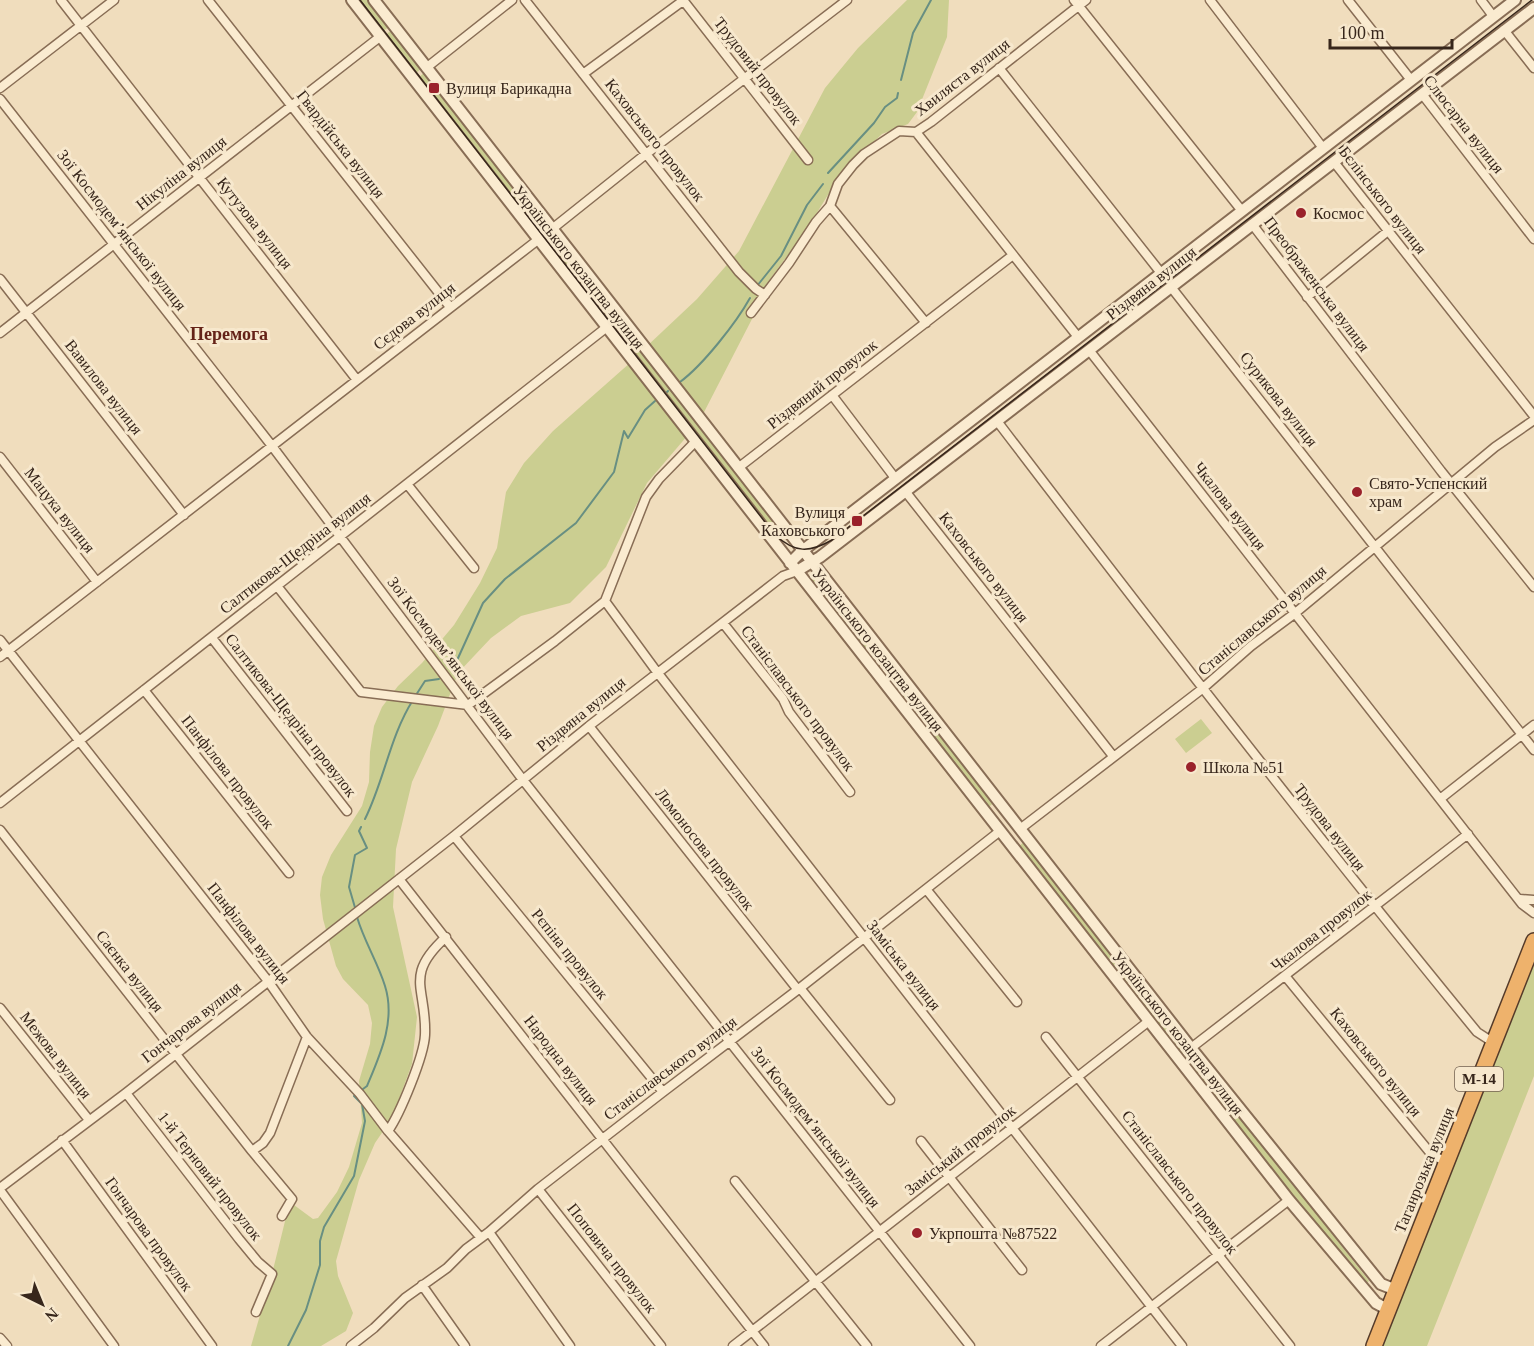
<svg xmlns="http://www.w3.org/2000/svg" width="1534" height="1346" viewBox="0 0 1534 1346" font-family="'Times New Roman',serif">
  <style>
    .green { fill: #cbce91 }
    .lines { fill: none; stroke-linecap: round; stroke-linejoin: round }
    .stream { stroke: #688f82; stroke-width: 2 }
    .minor-casing { stroke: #886d55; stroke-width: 11 }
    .tertiary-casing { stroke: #886d55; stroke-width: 14 }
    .trunk-casing { stroke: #553b2a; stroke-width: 18 }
    .minor { stroke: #faebd0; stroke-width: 8 }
    .tertiary { stroke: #faebd0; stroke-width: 10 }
    .trunk { stroke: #eeb26c; stroke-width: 15 }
    .tram { stroke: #37261b; stroke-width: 1.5 }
    .poi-dot { fill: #9a222b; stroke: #f7e8cd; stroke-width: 2 }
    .labels { text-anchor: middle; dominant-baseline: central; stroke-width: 6; stroke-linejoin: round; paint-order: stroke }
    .shield { fill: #f7e8cd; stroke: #716050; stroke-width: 1.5 }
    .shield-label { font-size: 15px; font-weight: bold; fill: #37261b }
    .street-label { font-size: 16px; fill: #37261b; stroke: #f7e8cd }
    .poi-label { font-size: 16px; fill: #37261b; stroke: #f7e8cd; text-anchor: start }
    .neighbourhood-label { font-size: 18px; font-weight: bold; fill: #652318; stroke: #f7e8cd }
  </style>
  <rect width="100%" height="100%" fill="#f0ddbd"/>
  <path class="green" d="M 355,0 L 371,0 L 391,25 L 381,33 Z
    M 907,0 L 949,0 L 947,37 L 917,112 L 908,124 L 882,134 L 842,172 L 807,229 L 765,286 L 752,319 L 701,418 L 646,347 L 697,299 L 739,251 L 825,88 L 858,48 Z
    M 393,29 L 423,67 L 414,75 L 384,36 Z
    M 426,71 L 548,228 L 539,236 L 417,79 Z
    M 552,232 L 778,524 L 769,531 L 542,239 Z
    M 631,362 L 688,435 L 647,483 L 606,567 L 570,603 L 521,616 L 491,638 L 458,673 L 438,726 L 412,782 L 396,849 L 393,907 L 417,1017 L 412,1064 L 392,1118 L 375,1143 L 359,1180 L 336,1261 L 338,1276 L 353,1313 L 346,1331 L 321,1346 L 251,1346 L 272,1274 L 288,1209 L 294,1205 L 313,1219 L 318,1218 L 337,1192 L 349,1167 L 362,1123 L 359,1081 L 370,1044 L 372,1023 L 368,1005 L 343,979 L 336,966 L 323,919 L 320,895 L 322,877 L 331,855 L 362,806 L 369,782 L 370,752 L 374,726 L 382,707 L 398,686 L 422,663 L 454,625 L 480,583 L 497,548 L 506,492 L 524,463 L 553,431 Z
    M 816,574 L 995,802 L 986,809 L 807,581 Z
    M 1201,719 L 1212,733 L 1186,753 L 1175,739 Z
    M 1025,841 L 1369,1281 L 1362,1287 L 1017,848 Z
    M 1534,962 L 1534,1076 L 1427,1346 L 1382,1346 Z"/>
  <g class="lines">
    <path class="stream" d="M 901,80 L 913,33 L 931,0
      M 828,173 L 874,123 L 885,107 L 897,98 L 898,93
      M 757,286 L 781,256 L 807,205 L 823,184
      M 680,382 C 703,365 736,323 750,298
      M 667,392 L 668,391
      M 454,667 L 483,603 L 505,579 L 576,523 L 614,472 L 624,431 L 628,438 L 645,410 L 655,401
      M 416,695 L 425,681 L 439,679
      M 365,819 C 384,781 390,736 413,700
      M 356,911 L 349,887 L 355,855 L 367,848 L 359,831 L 361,827
      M 357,917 C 364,941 378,963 385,986 C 396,1021 380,1055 367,1086 L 363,1089
      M 288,1346 L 306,1310 L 320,1265 L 320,1241 L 324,1227 L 354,1176 L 365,1121 L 362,1104 L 354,1096"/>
    <g class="minor-casing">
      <path id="minor" d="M 61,0 L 357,380
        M 208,0 L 450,307
        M 525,0 L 739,272 L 756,289 L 765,295
        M 683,0 L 808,160
        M 1074,0 L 1242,211
        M 1210,0 L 1323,148
        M 1348,0 L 1411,80
        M 1481,0 L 1493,16
        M 1504,30 L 1534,68
        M 426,68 L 512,0
        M 999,68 L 1161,273
        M 583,74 L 684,0
        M 0,88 L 114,0
        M 1422,94 L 1534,239
        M 0,99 L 272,446 L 523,780 L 970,1346
        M 916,132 L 1078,337
        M 1334,162 L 1534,416
        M 830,206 L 926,323
        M 1252,224 L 1441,471 L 1534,587
        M 552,229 L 646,154 L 847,0
        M 0,279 L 184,515
        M 1171,287 L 1534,750
        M 1307,297 L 1388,231
        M 751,313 L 789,263 L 816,222 L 830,206 L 838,184 L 853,165 L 864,154 L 899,131 L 916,132 L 931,122 L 1086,0
        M 0,333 L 381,36
        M 1089,350 L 1522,904 L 1534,913
        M 832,395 L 895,478
        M 997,421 C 1154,627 1313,832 1477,1032 L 1494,1043
        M 0,457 L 97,582
        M 738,468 L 1013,255
        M 407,484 L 474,568
        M 905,491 L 1113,756
        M 277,586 L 361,692 L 468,705
        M 605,601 L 657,672 L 1182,1346
        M 723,623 L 783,699 L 789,712 L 850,792
        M 212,638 L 347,811
        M 0,640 L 268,981 L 307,1037 L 360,1094 L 388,1131 L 481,1238
        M 0,657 L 539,239
        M 144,690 L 289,873
        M 468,705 L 555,641 L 605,601 L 646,497 L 659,479 L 696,441
        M 589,726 L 798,990
        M 1440,799 L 1534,725
        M 0,803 L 607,327
        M 1020,829 L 1202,689 L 1251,646 L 1294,614 L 1495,447 L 1534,420
        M 0,830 L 252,1151 L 292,1199 L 282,1216
        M 454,836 L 663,1092
        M 399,879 L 764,1346
        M 926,889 L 1017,1002
        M 1520,899 L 1534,900
        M 1286,977 L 1432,1155 L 1447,1162
        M 800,988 L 890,1100
        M 0,1008 L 89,1120
        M 1046,1037 L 1290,1346
        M 1191,1048 L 1468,834
        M 126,1093 L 239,1239 L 258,1262 L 272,1274 L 256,1312
        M 388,1131 C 400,1114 424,1056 425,1035 C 427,988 403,976 446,937
        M 62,1140 L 212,1346
        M 921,1141 L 1022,1270
        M 252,1151 L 263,1143 L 270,1133 L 307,1037
        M 735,1181 L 867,1346
        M 0,1188 L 126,1093 L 454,836 L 589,726 L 783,576 L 797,571
        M 538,1189 L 661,1346
        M 0,1190 L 114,1346
        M 489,1232 L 570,1346
        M 422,1285 L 465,1346
        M 0,1338 L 7,1346
        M 351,1346 L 374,1328 L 405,1298 L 447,1268 L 466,1249 L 489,1232 L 538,1189 L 663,1092 L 800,988 L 1000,831
        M 733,1346 L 1149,1021
        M 1101,1346 L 1289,1200"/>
    </g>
    <g class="tertiary-casing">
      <path id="tertiary" d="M 352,0 L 797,571 L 1289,1200 L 1376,1303 L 1389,1310
        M 374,0 L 1191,1048 L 1381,1284 L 1396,1290
        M 790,563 L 802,551 L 1515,0
        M 797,571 L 820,557 L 1534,8"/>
    </g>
    <g class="trunk-casing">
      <path id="trunk" d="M 1374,1346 L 1534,941"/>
    </g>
    <use href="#minor" class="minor"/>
    <use href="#tertiary" class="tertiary"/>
    <use href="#trunk" class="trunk"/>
    <path class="tram" d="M 360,0 L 775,535 C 795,553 809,553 832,540 L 1532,0"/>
  </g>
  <g class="poi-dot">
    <rect x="428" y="82" width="12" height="12" rx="3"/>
    <circle cx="1301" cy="213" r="6"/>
    <circle cx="1357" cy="492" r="6"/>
    <rect x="851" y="515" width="12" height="12" rx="3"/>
    <circle cx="1191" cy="767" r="6"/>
    <circle cx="917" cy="1233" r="6"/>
  </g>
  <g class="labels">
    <rect class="shield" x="1455" y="1067" width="48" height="24" rx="4.5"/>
    <g class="shield-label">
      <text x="1479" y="1079">М-14</text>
    </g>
    <g class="street-label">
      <text transform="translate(758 71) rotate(52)">Трудовий провулок</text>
      <text transform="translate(962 77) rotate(-38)">Хвиляста вулиця</text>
      <text transform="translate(1464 124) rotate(52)">Слюсарна вулиця</text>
      <text transform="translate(655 140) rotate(52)">Каховського провулок</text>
      <text transform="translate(341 144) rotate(52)">Гвардійська вулиця</text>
      <text transform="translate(181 173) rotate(-38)">Нікуліна вулиця</text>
      <text transform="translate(1383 200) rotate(52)">Бєлінського вулиця</text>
      <text transform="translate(255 223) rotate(52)">Кутузова вулиця</text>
      <text transform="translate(122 230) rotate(52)">Зої Космодем’янської вулиця</text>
      <text transform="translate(579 267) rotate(52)">Українського козацтва вулиця</text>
      <text transform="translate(1151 283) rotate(-38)">Різдвяна вулиця</text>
      <text transform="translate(1317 284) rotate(53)">Преображенська вулиця</text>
      <text transform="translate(414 316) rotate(-38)">Сєдова вулиця</text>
      <text transform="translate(822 384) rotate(-38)">Різдвяний провулок</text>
      <text transform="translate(104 387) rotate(52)">Вавилова вулиця</text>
      <text transform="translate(1279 399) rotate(52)">Сурикова вулиця</text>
      <text transform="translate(1230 506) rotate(52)">Чкалова вулиця</text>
      <text transform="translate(60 510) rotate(52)">Мацука вулиця</text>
      <text transform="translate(295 553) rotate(-38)">Салтикова-Щедріна вулиця</text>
      <text transform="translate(984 567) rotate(52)">Каховського вулиця</text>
      <text transform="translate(1262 620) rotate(-40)">Станіславського вулиця</text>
      <text transform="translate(878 650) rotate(52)">Українського козацтва вулиця</text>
      <text transform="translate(451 658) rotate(53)">Зої Космодем’янської вулиця</text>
      <text transform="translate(798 698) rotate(53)">Станіславського провулок</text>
      <text transform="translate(581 714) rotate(-39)">Різдвяна вулиця</text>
      <text transform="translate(291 715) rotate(52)">Салтикова-Щедріна провулок</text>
      <text transform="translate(228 772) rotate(52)">Панфілова провулок</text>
      <text transform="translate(1330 827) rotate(52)">Трудова вулиця</text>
      <text transform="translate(705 849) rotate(52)">Ломоносова провулок</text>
      <text transform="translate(1321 930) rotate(-38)">Чкалова провулок</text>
      <text transform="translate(249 933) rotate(52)">Панфілова вулиця</text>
      <text transform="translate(570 954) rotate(51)">Рєпіна провулок</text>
      <text transform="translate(904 965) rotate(52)">Заміська вулиця</text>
      <text transform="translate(130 971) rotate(52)">Саєнка вулиця</text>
      <text transform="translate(191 1022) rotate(-38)">Гончарова вулиця</text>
      <text transform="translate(1178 1033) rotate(52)">Українського козацтва вулиця</text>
      <text transform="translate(56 1055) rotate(52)">Межова вулиця</text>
      <text transform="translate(561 1060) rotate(52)">Народна вулиця</text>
      <text transform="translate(1376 1062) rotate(51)">Каховського вулиця</text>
      <text transform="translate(670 1068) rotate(-37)">Станіславського вулиця</text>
      <text transform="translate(816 1127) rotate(52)">Зої Космодем’янської вулиця</text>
      <text transform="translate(960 1150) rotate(-38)">Заміський провулок</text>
      <text transform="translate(1424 1170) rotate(-68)">Таганрозька вулиця</text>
      <text transform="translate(210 1176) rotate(52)">1-й Терновий провулок</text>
      <text transform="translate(1180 1182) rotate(52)">Станіславського провулок</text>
      <text transform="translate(149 1234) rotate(54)">Гончарова провулок</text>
      <text transform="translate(612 1258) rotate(52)">Поповича провулок</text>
    </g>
    <g class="poi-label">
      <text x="446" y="88">Вулиця Барикадна</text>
      <text x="1313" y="213">Космос</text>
      <text x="1369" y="483">Свято-Успенский<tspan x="1369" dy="18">храм</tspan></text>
      <text x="845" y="512" text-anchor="end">Вулиця<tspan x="845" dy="18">Каховського</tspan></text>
      <text x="1203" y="767">Школа №51</text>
      <text x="929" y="1233">Укрпошта №87522</text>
    </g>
    <g class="neighbourhood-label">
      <text x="229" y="334">Перемога</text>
    </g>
  </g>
  <g transform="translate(42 1304) rotate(137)" stroke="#f7e8cd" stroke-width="4.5" paint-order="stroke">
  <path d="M0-4.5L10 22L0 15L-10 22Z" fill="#37261b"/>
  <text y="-9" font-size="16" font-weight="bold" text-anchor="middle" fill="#37261b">N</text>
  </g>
  <path d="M1330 39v9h122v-9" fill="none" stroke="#37261b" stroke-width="3"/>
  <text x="1339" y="39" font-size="18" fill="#37261b" stroke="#f7e8cd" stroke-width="4.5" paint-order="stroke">100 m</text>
</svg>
